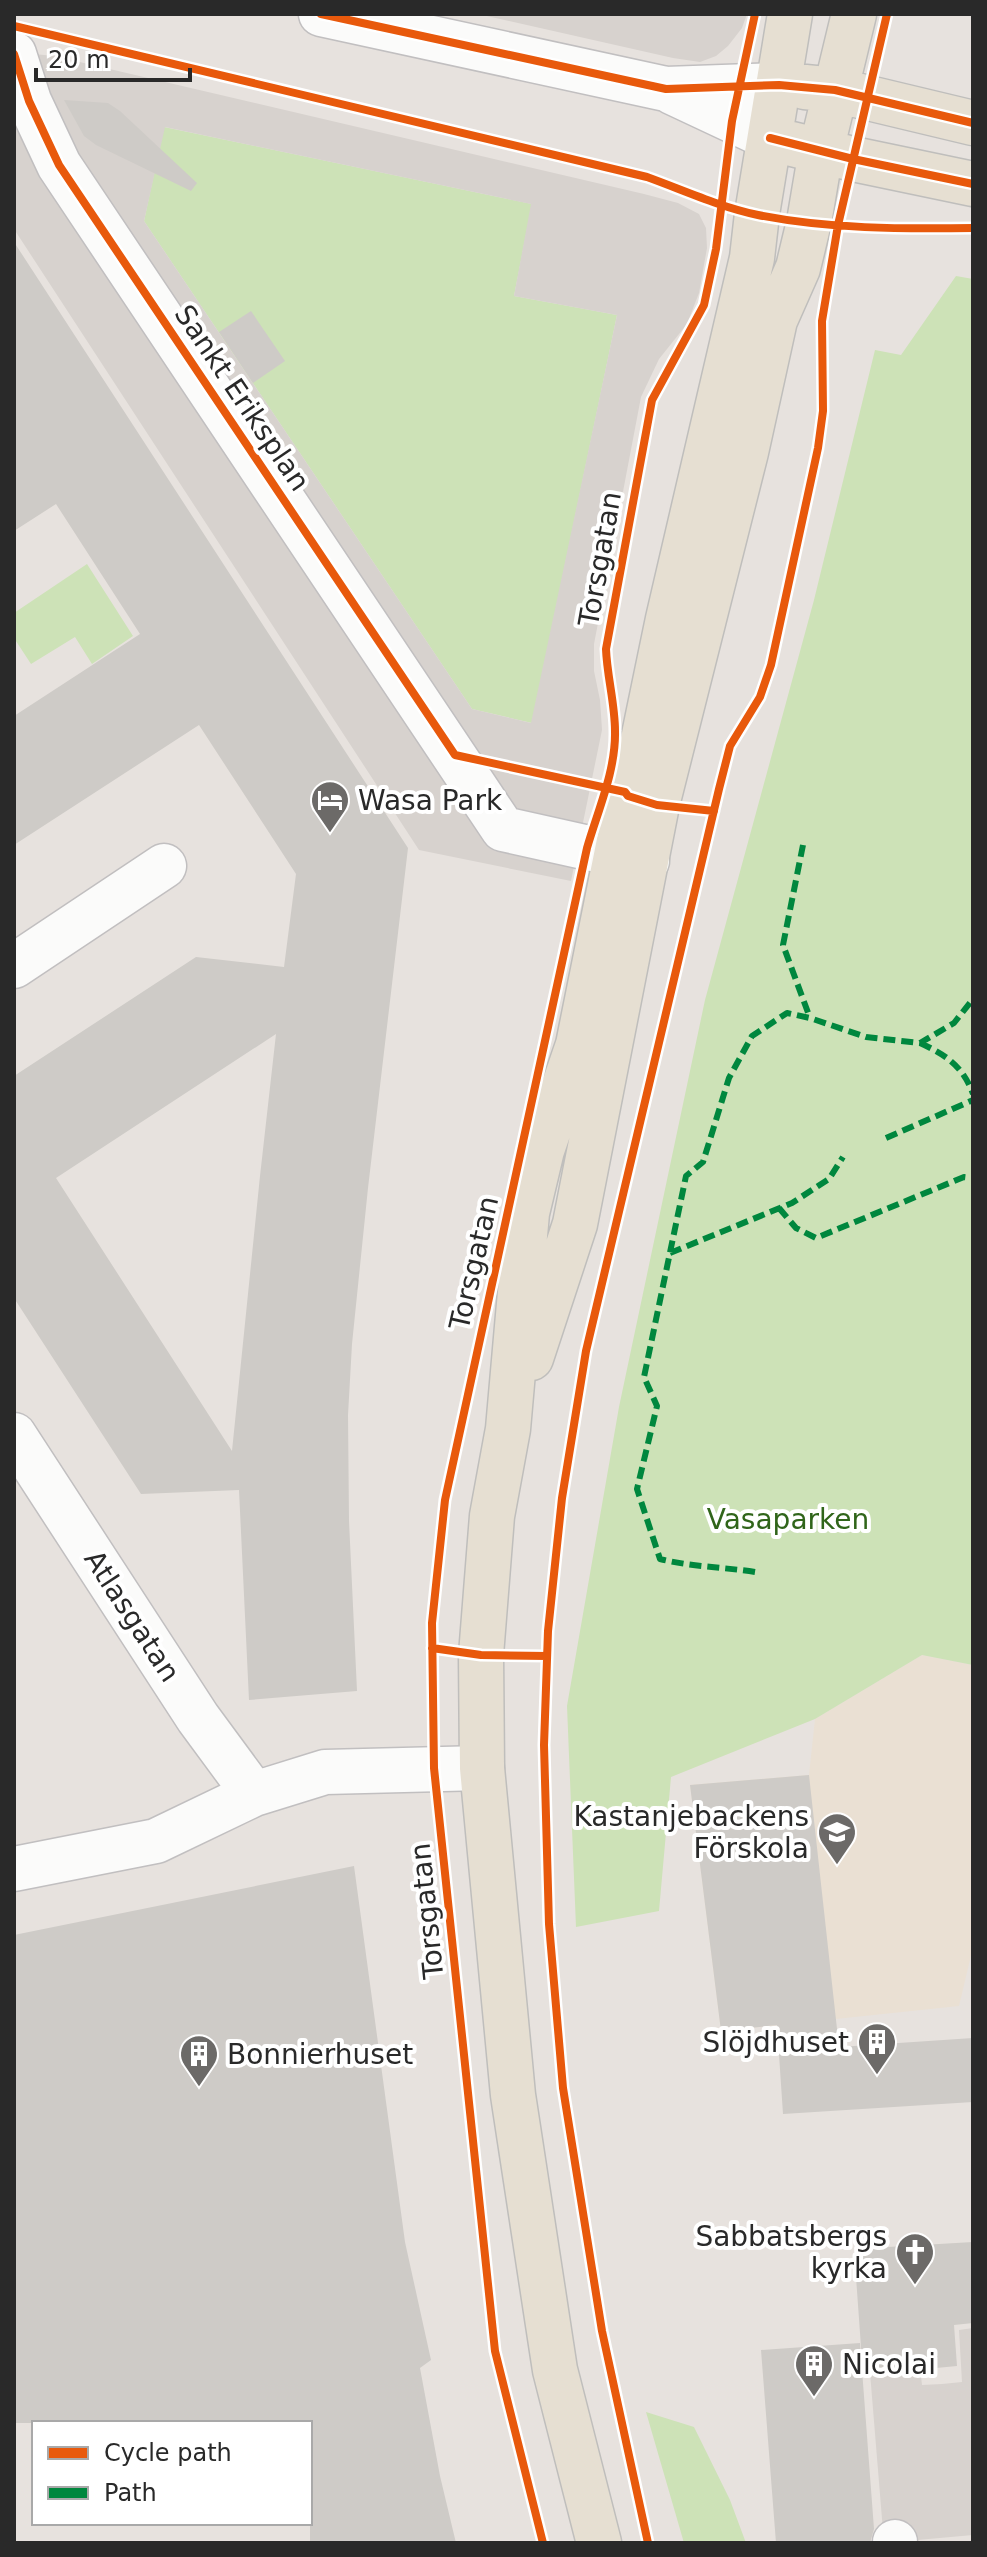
<svg xmlns="http://www.w3.org/2000/svg" width="987" height="2557" viewBox="0 0 987 2557" font-family="'DejaVu Sans',sans-serif">
  <style>
    .education { fill: #eae0d3 }
    .green { fill: #cde2b7 }
    .plaza { fill: #d7d2ce; fill-rule: evenodd }
    .building { fill: #cecbc7; fill-rule: evenodd }
    .lines { fill: none; stroke-linecap: round; stroke-linejoin: round }
    .minor-casing { stroke: #c1bfc0; stroke-width: 47 }
    .major-casing { stroke: #bfbebc; stroke-width: 47 }
    .minor { stroke: #fbfbfa; stroke-width: 44 }
    .major { stroke: #e6dfd2; stroke-width: 44 }
    .quiet { stroke: #00873e; stroke-width: 6; stroke-dasharray: 12 6; stroke-linecap: butt }
    .cycleway-casing { stroke: #fff; stroke-width: 13 }
    .cycleway { stroke: #e8590c; stroke-width: 8 }
    .labels { text-anchor: middle; dominant-baseline: central; stroke-width: 8; stroke-linejoin: round; paint-order: stroke }
    .street-label { font-size: 28px; fill: #292929; stroke: #fff }
    .poi-label { font-size: 28px; fill: #292929; stroke: #fff; text-anchor: start }
    .park-label { font-size: 28px; fill: #30651a; stroke: #fff }
  </style>
  <rect width="100%" height="100%" fill="#e7e2de"/>
  <path class="education" d="M 922,1655 L 973,1665 L 973,1947 L 959,2006 L 721,2031 L 690,1785 L 809,1775 L 815,1719 Z"/>
  <path class="green" d="M 164,127 L 532,204 L 514,296 L 617,315 L 532,723 L 472,709 L 144,221 Z
    M 956,276 L 973,279 L 973,1665 L 922,1655 L 815,1719 L 671,1777 L 659,1911 L 576,1927 L 567,1706 L 619,1407 L 705,1000 L 814,600 L 875,350 L 901,355 Z
    M 87,564 L 133,636 L 92,664 L 75,637 L 31,664 L 14,638 L 14,613 Z
    M 646,2412 L 694,2427 L 730,2500 L 746,2543 L 684,2543 Z"/>
  <path class="plaza" d="M 478,14 L 747,14 L 742,28 L 728,46 L 716,56 L 700,62 L 673,58 Z
    M 14,52 L 54,56 L 644,194 L 678,203 L 699,214 L 706,228 L 707,248 L 699,293 L 687,324 L 659,359 L 641,397 L 594,644 L 594,671 L 600,700 L 602,730 L 571,881 L 419,850 L 14,229 ZM 165,127 L 531,204 L 514,296 L 617,315 L 531,723 L 472,709 L 144,221 Z
    M 973,2328 L 973,2535 L 884,2543 L 867,2336 L 916,2332 L 922,2385 L 942,2384 L 962,2382 L 959,2330 Z"/>
  <path class="building" d="M 64,100 L 108,103 L 120,111 L 197,183 L 191,191 L 96,145 L 84,136 Z
    M 14,242 L 408,848 L 368,1188 L 352,1344 L 348,1415 L 349,1521 L 357,1691 L 249,1700 L 239,1490 L 141,1494 L 14,1298 L 14,1076 L 196,957 L 284,967 L 296,874 L 199,725 L 14,845 L 14,716 L 140,634 L 56,504 L 14,531 ZM 276,1034 L 260,1176 L 232,1451 L 56,1178 Z
    M 251,311 L 285,361 L 253,383 L 219,332 Z
    M 809,1775 L 839,2047 L 973,2038 L 973,2102 L 783,2114 L 777,2025 L 721,2031 L 690,1785 Z
    M 354,1866 L 405,2242 L 431,2360 L 420,2368 L 440,2476 L 456,2543 L 310,2543 L 310,2423 L 14,2423 L 14,1935 Z
    M 973,2242 L 973,2323 L 954,2325 L 957,2366 L 863,2375 L 854,2249 Z
    M 860,2343 L 874,2529 L 870,2543 L 776,2543 L 761,2350 Z"/>
  <g class="lines">
    <g class="minor-casing">
      <path id="minor" d="M 321,14 L 666,89 L 779,85
        M 14,54 L 29,101 L 59,165 L 503,829 L 647,861
        M 672,92 L 770,138
        M 14,966 L 164,866
        M 14,1435 L 198,1718 L 254,1794
        M 14,1869 L 156,1841 L 254,1794 L 325,1772 L 482,1768
        M 895,2542 L 895,2543"/>
    </g>
    <g class="major-casing">
      <path id="major" d="M 805,87 L 835,90 L 973,123
        M 792,144 L 853,159 L 973,184
        M 531,1358 L 575,1224 L 657,805 L 746,452 L 775,320 L 798,268 L 809,222 L 821,151 L 854,14
        M 599,2543 L 555,2370 L 513,2095 L 482,1768 L 481,1655 L 492,1516 L 508,1429 L 527,1213 L 542,1150 L 578,1045 L 628,796 L 637,769 L 668,619 L 752,258 L 757,214 L 790,14"/>
    </g>
    <use href="#minor" class="minor"/>
    <use href="#major" class="major"/>
    <path class="quiet" d="M 803,845 L 783,945 L 810,1018
      M 920,1043 C 946,1055 963,1066 973,1094
      M 886,1138 L 973,1100
      M 779,1208 L 796,1228 L 816,1238 L 964,1177 L 973,1178
      M 670,1253 L 792,1203 L 829,1179 L 843,1157
      M 755,1572 C 723,1567 692,1567 660,1559 L 637,1489 L 657,1406 L 644,1377 L 686,1176 L 703,1162 L 729,1078 L 752,1036 L 787,1013 L 810,1018 L 866,1037 L 920,1043 L 954,1023 L 973,999
      M 895,2542 L 895,2543"/>
    <g class="cycleway-casing">
      <path id="cycleway" d="M 321,14 L 666,89 L 779,85 L 835,90 L 973,123
        M 14,26 L 647,177 C 683,190 720,207 758,215 C 828,229 901,229 973,228
        M 14,54 L 29,101 L 59,165 L 455,755 L 625,792 L 628,796 L 657,805 L 714,811
        M 770,138 L 853,159 L 973,184
        M 432,1648 L 481,1655 L 547,1656
        M 543,2543 L 495,2351 L 434,1768 L 432,1623 L 445,1500 L 587,848 C 598,810 616,770 615,731 C 615,704 607,676 606,649 L 652,400 L 704,305 L 716,249 L 732,121 L 755,14
        M 648,2543 L 602,2331 L 563,2088 L 549,1924 L 544,1745 L 548,1631 L 562,1498 L 586,1351 L 719,789 L 730,746 L 760,697 L 771,665 L 818,448 L 823,411 L 822,321 L 838,225 L 887,14"/>
    </g>
    <use href="#cycleway" class="cycleway"/>
  </g>
  <defs>
    <g id="hotel-pin" transform="scale(2)"><path d="M0 17L-7.5 6A9.5 9.5 0 1 1 7.5 6Z" fill="#6c6a68" stroke="#fff"/><path d="M-6-4.5h1.5V1H6V5H4.5V3h-9V5H-6ZM-4 0a1.8 1.8 0 1 1 3.6 0ZM.5 0V-2.5h3Q6-2.5 6 0Z" fill="#fff"/></g>
    <g id="school-pin" transform="scale(2)"><path d="M0 17L-7.5 6A9.5 9.5 0 1 1 7.5 6Z" fill="#6c6a68" stroke="#fff"/><path d="M0-5L7-2L0 1L-7-2ZM-4 1L0 2.5L4 1V4Q0 6-4 4Z" fill="#fff"/></g>
    <g id="building-pin" transform="scale(2)"><path d="M0 17L-7.5 6A9.5 9.5 0 1 1 7.5 6Z" fill="#6c6a68" stroke="#fff"/><path d="M-4-6H4V6H1V3H-1V6H-4ZM-2.5-4.3h1.7v1.8h-1.7ZM.8-4.3h1.7v1.8H.8ZM-2.5-1h1.7V.8h-1.7ZM.8-1h1.7V.8H.8Z" fill="#fff"/></g>
    <g id="church-pin" transform="scale(2)"><path d="M0 17L-7.5 6A9.5 9.5 0 1 1 7.5 6Z" fill="#6c6a68" stroke="#fff"/><path d="M-1.2-6h2.4v3.5h3.3v2.4h-3.3V6h-2.4V-.1h-3.3v-2.4h3.3Z" fill="#fff"/></g>
  </defs>
  <g fill-rule="evenodd">
    <use href="#hotel-pin" x="330" y="800"/>
    <use href="#school-pin" x="837" y="1832"/>
    <use href="#building-pin" x="877" y="2042"/>
    <use href="#building-pin" x="199" y="2054"/>
    <use href="#church-pin" x="915" y="2252"/>
    <use href="#building-pin" x="814" y="2364"/>
  </g>
  <g class="labels">
    <g class="street-label">
      <text transform="translate(242 398) rotate(56)">Sankt Eriksplan</text>
      <text transform="translate(600 559) rotate(-80)">Torsgatan</text>
      <text transform="translate(474 1263) rotate(-77)">Torsgatan</text>
      <text transform="translate(132 1616) rotate(57)">Atlasgatan</text>
      <text transform="translate(427 1911) rotate(-96)">Torsgatan</text>
    </g>
    <g class="poi-label">
      <text x="358" y="800">Wasa Park</text>
      <text x="809" y="1816" text-anchor="end">Kastanjebackens<tspan x="809" dy="32">Förskola</tspan></text>
      <text x="849" y="2042" text-anchor="end">Slöjdhuset</text>
      <text x="227" y="2054">Bonnierhuset</text>
      <text x="887" y="2236" text-anchor="end">Sabbatsbergs<tspan x="887" dy="32">kyrka</tspan></text>
      <text x="842" y="2364">Nicolai</text>
    </g>
    <g class="park-label">
      <text x="788" y="1519">Vasaparken</text>
    </g>
  </g>
  <rect width="987" height="2557" fill="none" stroke="#292929" stroke-width="32"/>
  <rect x="32" y="2421" width="280" height="104" fill="#ffffff" stroke="#a9a9a9" stroke-width="2"/>
  <rect x="48" y="2447" width="40" height="12" fill="#e8590c" stroke="#a9a9a9" stroke-width="2"/>
  <text x="104" y="2461" font-size="24" fill="#292929">Cycle path</text>
  <rect x="48" y="2487" width="40" height="12" fill="#00873e" stroke="#a9a9a9" stroke-width="2"/>
  <text x="104" y="2501" font-size="24" fill="#292929">Path</text>
  <path d="M36 68v12h154v-12" fill="none" stroke="#292929" stroke-width="4"/>
  <text x="48" y="68" font-size="24" fill="#292929" stroke="#ffffff" stroke-width="6" paint-order="stroke">20 m</text>
</svg>
